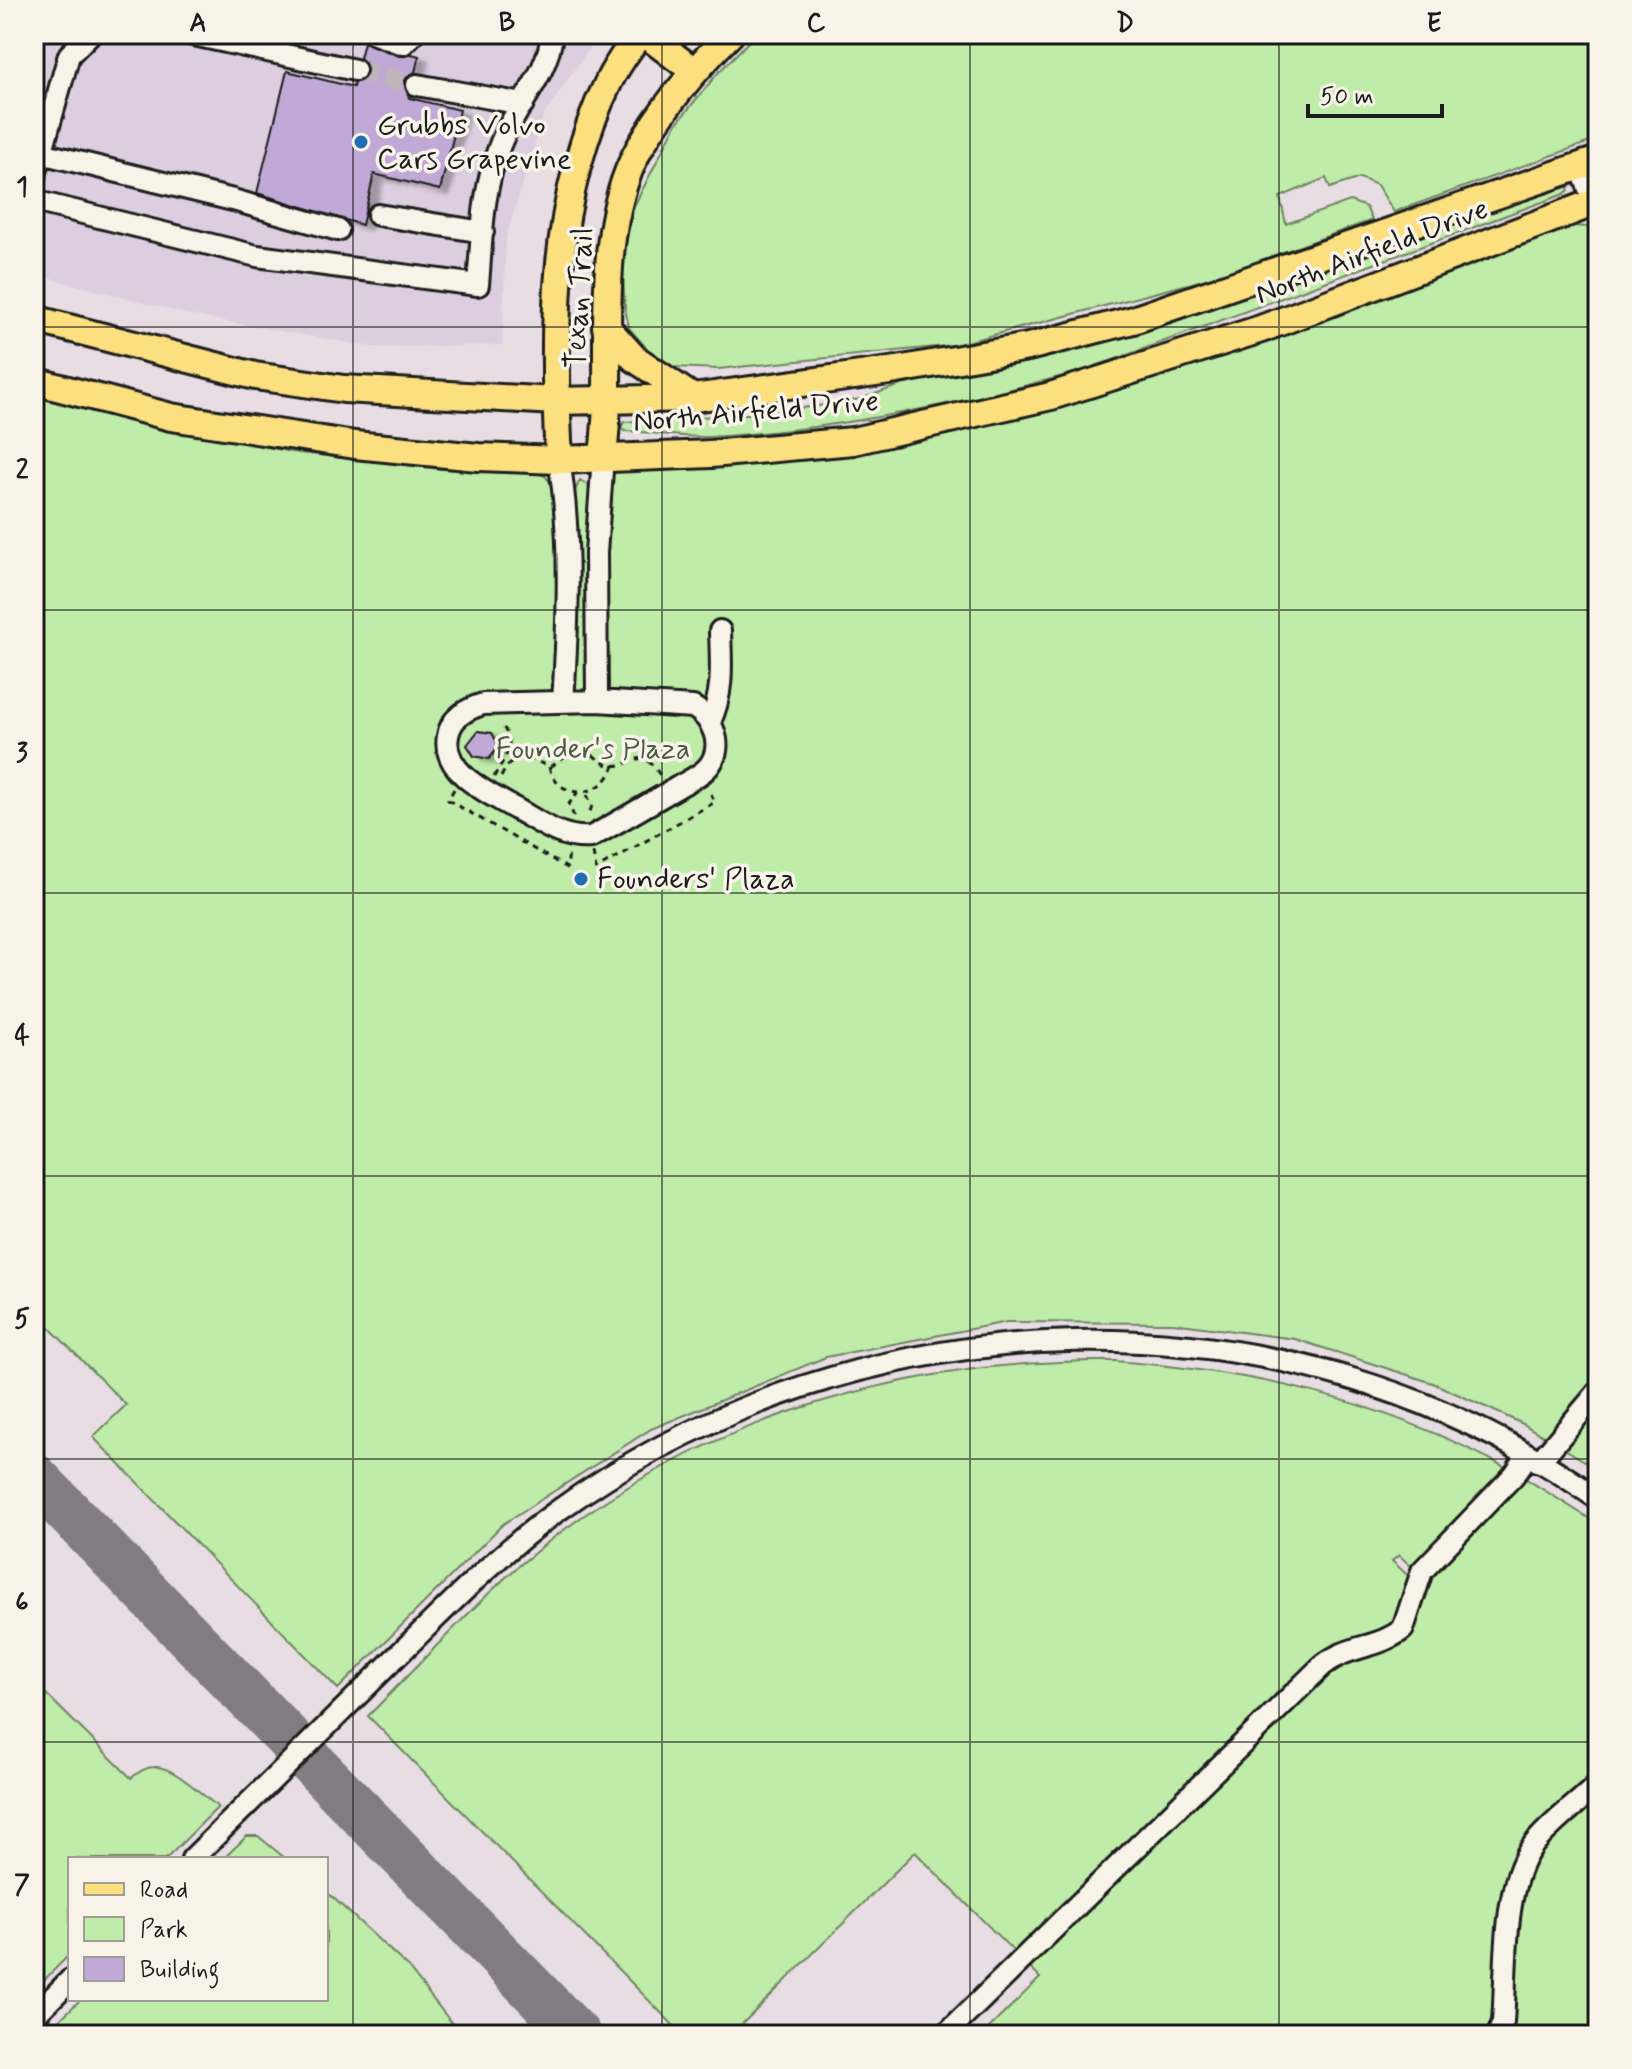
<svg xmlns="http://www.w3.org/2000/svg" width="1632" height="2069" viewBox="0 0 1632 2069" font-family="Mynerve,sans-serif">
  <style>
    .built { fill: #dccddf }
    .green { fill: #bfeca9; stroke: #6e8462; stroke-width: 2 }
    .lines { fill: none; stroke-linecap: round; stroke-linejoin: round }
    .taxiway { stroke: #827c80; stroke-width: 48 }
    .building { fill: #c1a9d7; stroke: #1c1c1c; stroke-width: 2; filter: url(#shadow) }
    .minor-tunnel { stroke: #beb6bb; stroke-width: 20; stroke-dasharray: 20 10; stroke-linecap: butt }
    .minor-casing { stroke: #1c1c1c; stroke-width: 26 }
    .major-casing { stroke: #1c1c1c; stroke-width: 32 }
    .path { stroke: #1c1c1c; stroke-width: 3; stroke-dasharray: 6 6; stroke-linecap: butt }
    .minor { stroke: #f7f3e8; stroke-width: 20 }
    .major { stroke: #fce080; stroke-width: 26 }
    .grid { fill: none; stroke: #1c1c1c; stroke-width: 2; stroke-opacity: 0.55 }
    .poi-dot { fill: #1f6fb2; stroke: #f7f3e8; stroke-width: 3 }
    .labels { text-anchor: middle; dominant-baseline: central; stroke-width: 7; stroke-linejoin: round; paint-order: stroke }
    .poi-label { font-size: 30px; fill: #1c1c1c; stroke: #f7f3e8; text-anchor: start }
    .street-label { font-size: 30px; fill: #1c1c1c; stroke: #f7f3e8 }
    .park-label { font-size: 30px; fill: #4d5a46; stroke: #f7f3e8 }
    .neatline { fill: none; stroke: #1c1c1c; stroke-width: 3 }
    .grid-label { font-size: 26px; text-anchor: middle; font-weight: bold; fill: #1c1c1c }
  </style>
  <defs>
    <filter id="shadow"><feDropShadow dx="9" dy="5" stdDeviation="2" flood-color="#0004"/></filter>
  </defs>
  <rect width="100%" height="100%" fill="#e7dde3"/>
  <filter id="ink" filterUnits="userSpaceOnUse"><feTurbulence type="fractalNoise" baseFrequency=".0125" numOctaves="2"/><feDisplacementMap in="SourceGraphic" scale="16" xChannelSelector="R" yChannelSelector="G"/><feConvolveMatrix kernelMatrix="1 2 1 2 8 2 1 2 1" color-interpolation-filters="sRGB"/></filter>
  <g filter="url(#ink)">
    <path class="built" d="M 34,34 L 599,34 L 543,116 L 506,237 L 502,345 L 373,347 L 195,316 L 34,274 Z"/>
    <path class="green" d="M 756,34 L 1598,34 L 1598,139 L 1394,212 L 1377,185 L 1360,178 L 1330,188 L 1326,178 L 1280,197 L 1286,224 L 1350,201 L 1366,207 L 1372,220 L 1211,278 L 955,345 L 718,369 L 674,367 L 658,361 L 629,328 L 625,308 L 622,262 L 634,206 L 676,124 L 717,74 Z
      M 1566,184 L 1569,190 L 1564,194 L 1086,370 C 963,403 837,430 709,437 C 681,438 653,432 624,431 L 621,428 L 624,422 L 761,413 L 833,404 L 860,399 L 901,385 L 1218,306 L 1434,228 Z
      M 1574,226 L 1589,227 L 1598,234 L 1598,1469 L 1523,1424 L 1433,1383 L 1295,1339 L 1173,1323 L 1007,1322 L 826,1357 L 651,1429 L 503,1524 L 338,1689 L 93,1437 L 126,1405 L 34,1312 L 34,781 L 43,772 L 34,764 L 34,394 L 165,426 L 291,452 L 441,469 L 534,472 L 545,476 L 573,508 L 574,493 L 580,480 L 589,486 L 591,501 L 615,469 L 843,452 L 1017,419 L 1151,380 Z
      M 1115,1361 C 1258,1372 1380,1400 1507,1468 L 1500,1483 L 1420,1567 L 1414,1569 L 1399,1555 L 1392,1561 L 1413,1580 L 1399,1627 C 1385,1639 1348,1645 1327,1654 L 1022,1953 L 1029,1960 L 1324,1669 C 1331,1664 1337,1659 1345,1656 C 1365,1647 1393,1650 1407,1630 C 1420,1614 1419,1590 1430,1572 L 1515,1481 L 1523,1477 L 1598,1524 L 1598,2035 L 982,2035 L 1040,1978 L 915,1852 L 731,2035 L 683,2035 L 368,1716 C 413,1671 457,1623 504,1579 C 672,1427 891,1359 1115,1361 Z
      M 34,1682 L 131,1778 C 138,1773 145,1767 154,1767 C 173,1765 203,1796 218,1807 L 166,1859 L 70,1859 L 70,1954 L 34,1990 Z
      M 247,1836 L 258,1836 L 286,1859 L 223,1859 Z
      M 326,1891 L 407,1966 L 461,2035 L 44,2035 L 81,1999 L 326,1999 Z"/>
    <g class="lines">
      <path class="taxiway" d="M 34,1477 L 577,2035"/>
    </g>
    <path class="building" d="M 364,42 L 399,56 L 412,54 L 419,56 L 415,72 L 408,76 L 404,82 L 409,98 L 460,110 L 440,190 L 374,174 L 362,225 L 257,193 L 287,71 L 353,87 L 354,83 L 364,79 L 367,74 L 367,65 L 360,58 Z
      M 478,731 L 492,733 L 499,746 L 489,759 L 474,756 L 467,745 Z"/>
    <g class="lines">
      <path class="minor-tunnel" d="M 355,70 L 417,85"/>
      <g class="minor-casing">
        <path id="minor" d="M 189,34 L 355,70
          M 375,34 L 403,44 L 413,34
          M 417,85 L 523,104
          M 41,153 L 233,200 L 338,230
          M 1580,165 L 1598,213
          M 34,179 L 69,55 L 90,34
          M 34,201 L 257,256 L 478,285 C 482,238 482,190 500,145 C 514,108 548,76 552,34
          M 378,215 L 483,232
          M 559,460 C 572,538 568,623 563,702
          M 597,701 L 693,707 C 713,719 725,745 709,766 C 702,775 688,781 678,787 C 649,804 620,821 591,837 C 562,840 540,822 516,809 C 490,794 441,773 448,736 C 451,717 467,709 483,704 Z
          M 597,701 L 596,553 L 603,457
          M 710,722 C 724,692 721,663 720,631
          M 1539,1462 L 1598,1392
          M 192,1859 C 260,1792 327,1726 394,1659 C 446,1608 497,1555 556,1512 C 860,1292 1290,1280 1598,1499
          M 34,2016 L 70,1980
          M 945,2035 L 1322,1666 C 1349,1644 1378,1649 1403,1629 L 1422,1571 L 1514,1475 L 1528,1455
          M 1498,2035 L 1503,2022 C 1507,1971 1502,1889 1531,1848 C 1546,1827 1579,1803 1598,1784"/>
      </g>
      <g class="major-casing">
        <path id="major" d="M 645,34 L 694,71
          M 34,319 L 255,376 L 344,389 L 556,401 L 693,398 L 897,370 L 1028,347 L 1133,320 L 1598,160
          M 606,327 L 634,358 L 693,398
          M 34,381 L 171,417 L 355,445 L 478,457 L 559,460 L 711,454 L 853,441 L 1051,396 L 1261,329 L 1598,201
          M 603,457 C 605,437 607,416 607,396 C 608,318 600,219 639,149 C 664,105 695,69 730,34
          M 559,460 C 552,332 551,198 609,81 C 617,64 629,49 639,34"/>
      </g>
      <path class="path" d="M 549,767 C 558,802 604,799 614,765
        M 494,777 C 504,757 518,746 501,724
        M 501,777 C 514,750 525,756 549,767 C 559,763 568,753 577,751 C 590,748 596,760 606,764 C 632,773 638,739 661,777
        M 454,789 L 448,800 L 567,868 L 569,853
        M 587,795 L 592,806 L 588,817
        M 574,817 L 569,804 L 577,793
        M 593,853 L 596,869 L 715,802 L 709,791"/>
      <use href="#minor" class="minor"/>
      <use href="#major" class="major"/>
    </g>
  </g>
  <path class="grid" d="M 353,34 L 353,2035M 662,34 L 662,2035M 970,34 L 970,2035M 1279,34 L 1279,2035M 34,327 L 1598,327M 34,610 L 1598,610M 34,893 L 1598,893M 34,1176 L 1598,1176M 34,1459 L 1598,1459M 34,1742 L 1598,1742"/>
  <g class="poi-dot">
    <circle cx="361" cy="142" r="8"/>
    <circle cx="581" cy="879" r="8"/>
  </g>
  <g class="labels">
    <g class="poi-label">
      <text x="377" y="125">Grubbs Volvo<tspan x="377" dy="34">Cars Grapevine</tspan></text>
      <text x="597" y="879">Founders' Plaza</text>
    </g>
    <g class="street-label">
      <text transform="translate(1372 252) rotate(-21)">North Airfield Drive</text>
      <text transform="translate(580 298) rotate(-87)">Texan Trail</text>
      <text transform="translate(756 412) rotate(-5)">North Airfield Drive</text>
    </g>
    <g class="park-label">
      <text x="593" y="749">Founder's Plaza</text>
    </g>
  </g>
  <rect width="1632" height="2069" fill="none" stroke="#f7f3e8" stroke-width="88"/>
  <rect x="68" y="1857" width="260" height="144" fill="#f7f3e8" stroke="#9f9d96" stroke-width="2"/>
  <rect x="84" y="1883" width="40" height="12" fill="#fce080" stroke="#9f9d96" stroke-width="2"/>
  <text x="140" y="1897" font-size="24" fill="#1c1c1c">Road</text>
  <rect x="84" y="1917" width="40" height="24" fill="#bfeca9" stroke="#9f9d96" stroke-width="2"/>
  <text x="140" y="1937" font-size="24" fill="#1c1c1c">Park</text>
  <rect x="84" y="1957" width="40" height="24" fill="#c1a9d7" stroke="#9f9d96" stroke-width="2"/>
  <text x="140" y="1977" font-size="24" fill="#1c1c1c">Building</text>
  <path d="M1308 104v12h134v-12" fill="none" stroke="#1c1c1c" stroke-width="4"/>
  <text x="1320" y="104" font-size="24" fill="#1c1c1c" stroke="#f7f3e8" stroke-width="6" paint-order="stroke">50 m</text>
  <rect x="44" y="44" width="1544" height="1981" class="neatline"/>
  <g class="grid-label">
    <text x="198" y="31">A</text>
    <text x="507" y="31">B</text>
    <text x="816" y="31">C</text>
    <text x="1125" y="31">D</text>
    <text x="1434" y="31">E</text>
    <text x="22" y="195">1</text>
    <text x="22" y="478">2</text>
    <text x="22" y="761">3</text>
    <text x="22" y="1044">4</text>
    <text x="22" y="1327">5</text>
    <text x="22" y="1610">6</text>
    <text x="22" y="1893">7</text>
  </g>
</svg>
